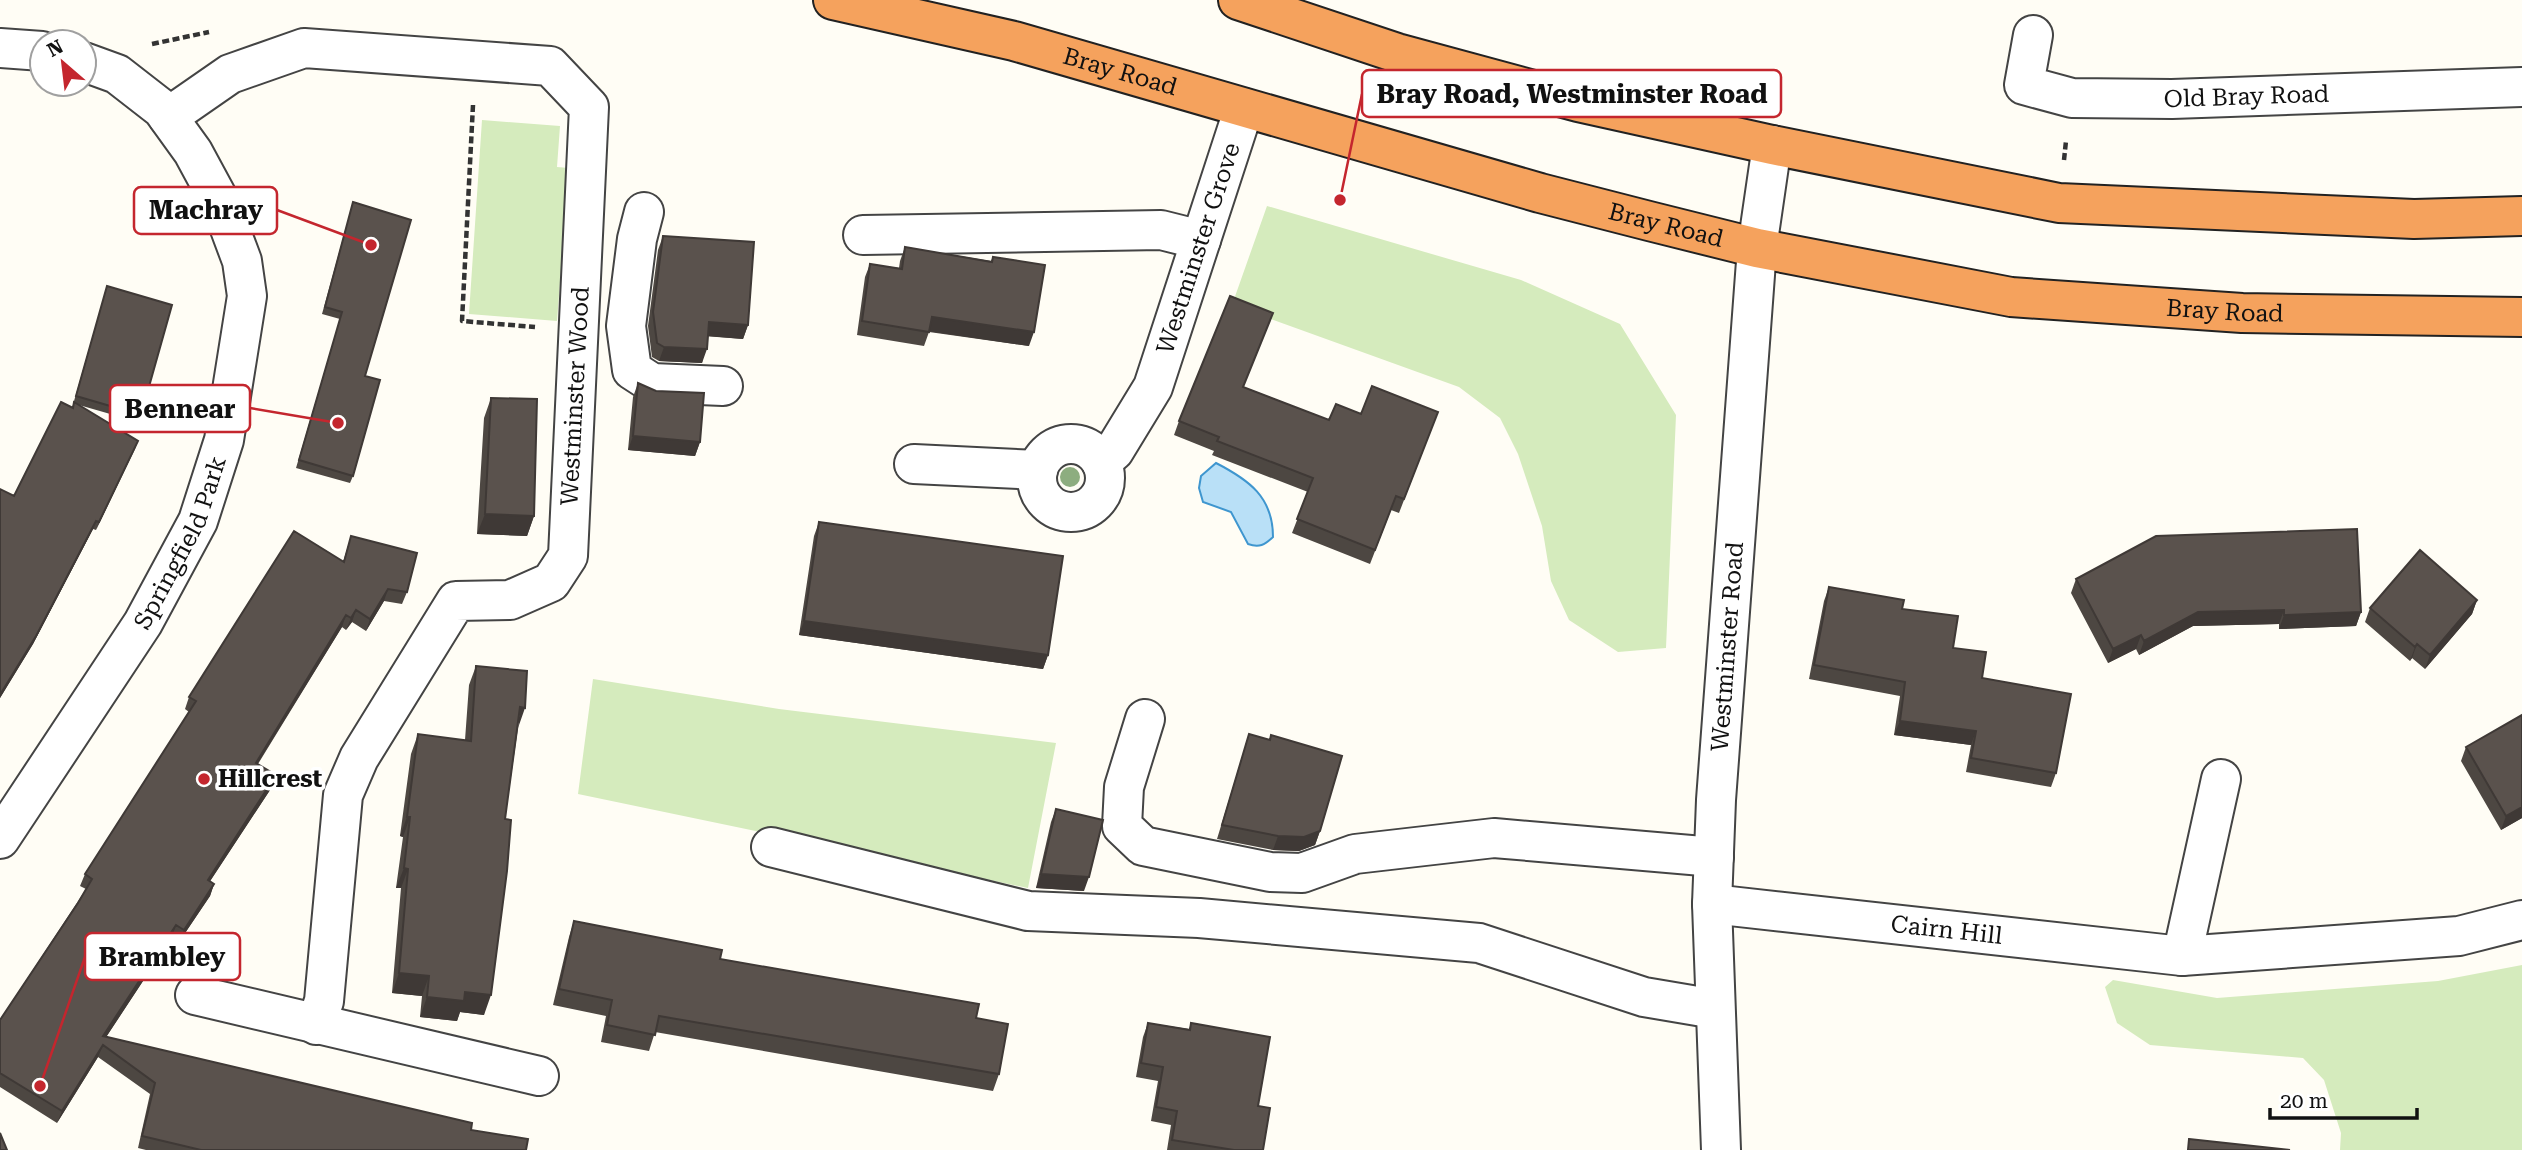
<svg xmlns="http://www.w3.org/2000/svg" width="2522" height="1150" viewBox="0 0 2522 1150" font-family="'Roboto Serif',serif">
  <style>
    .green { fill: #d5ebbd }
    .water { fill: #b9e0f7; stroke: #3f96cf; stroke-width: 2 }
    .lines { fill: none; stroke-linecap: round; stroke-linejoin: round }
    .minor-casing { stroke: #444; stroke-width: 42 }
    .highway-casing { stroke: #222; stroke-width: 42 }
    .path { stroke: #333; stroke-width: 4.5; stroke-dasharray: 7 3.5; stroke-linecap: butt }
    .minor { stroke: #fff; stroke-width: 38 }
    .highway { stroke: #f5a25d; stroke-width: 38 }
    .tree { fill: #8dad7f }
    .wall { fill: #4d4742 }
    .shaded-wall { fill: #3f3936 }
    .building { fill: #5a524d; stroke: #3f3936; stroke-width: 2 }
    .poi-dot { fill: #c4262e; stroke: #fff; stroke-width: 2.5 }
    .labels { text-anchor: middle; dominant-baseline: central; stroke-width: 7; stroke-linejoin: round; paint-order: stroke }
    .street-label { font-size: 24px; fill: #111; stroke: #fff }
    .poi-label { font-size: 24px; font-weight: bold; fill: #111; stroke: #fff; text-anchor: start }
    .leader { fill: none; stroke: #c4262e; stroke-width: 2.5 }
    .callout-dot { fill: #c4262e; stroke: #fff; stroke-width: 2.5 }
    .callout { fill: #fff; stroke: #c4262e; stroke-width: 2.5 }
    .callout-label { font-size: 26px; text-anchor: middle; font-weight: bold; fill: #111 }
  </style>
  <rect width="100%" height="100%" fill="#fffdf5"/>
  <path class="green" d="M 482,120 L 560,126 L 557,167 L 569,168 L 557,321 L 469,314 Z
    M 1267,206 L 1521,280 L 1620,324 L 1676,415 L 1666,648 L 1618,652 L 1569,620 L 1551,581 L 1542,526 L 1518,454 L 1500,418 L 1459,387 L 1232,305 Z
    M 593,679 L 779,709 L 1056,743 L 1028,888 L 578,794 Z
    M 2522,965 L 2522,1150 L 2340,1150 L 2341,1133 L 2324,1080 L 2303,1058 L 2150,1045 L 2117,1023 L 2105,987 L 2113,980 L 2217,998 L 2438,981 Z"/>
  <path class="water" d="M 1216,463 C 1249,480 1273,497 1273,537 C 1265,545 1259,548 1248,544 L 1231,512 L 1203,502 L 1199,488 L 1201,476 Z"/>
  <g class="lines">
    <g class="minor-casing">
      <g id="minor">
        <path id="s1" d="M 2033,35 L 2024,85 L 2072,98 L 2172,99 L 2522,87"/>
        <path d="M 0,48 L 42,51"/>
        <path d="M 168,117 L 230,74 L 304,48 L 550,66 L 589,107 L 568,556 L 551,582 L 510,600 L 456,601 L 359,758 L 343,795 L 324,1001 L 316,1025"/>
        <path d="M 644,212 L 637,239 L 626,326 L 632,370 L 652,383 L 723,386"/>
        <path d="M 863,235 L 1161,230 L 1201,240"/>
        <circle cx="1071" cy="478" r="34"/>
        <path id="s2" d="M 1101,462 L 1114,451 L 1153,387 L 1244,108"/>
        <path d="M 914,464 L 1038,470"/>
        <path d="M 1145,719 L 1124,787 L 1122,826 L 1143,846 L 1270,872 L 1302,873 L 1355,854 L 1494,838 L 1714,857"/>
        <path id="s3" d="M 0,839 L 143,623 L 198,521 L 224,440 L 247,296 L 242,261 L 220,202 L 193,152 L 162,109 L 117,74 L 84,62"/>
        <path d="M 771,847 L 1028,911 L 1199,918 L 1479,943 L 1644,997 L 1715,1009"/>
        <path id="s4" d="M 1712,904 L 2182,956 L 2459,936 L 2522,920"/>
        <path d="M 2182,956 L 2221,779"/>
        <path d="M 195,995 L 539,1076"/>
        <path id="s5" d="M 1721,1150 L 1712,904 L 1716,800 L 1757,248 L 1772,145"/>
      </g>
    </g>
    <g class="highway-casing">
      <g id="highway">
        <path id="s6" d="M 833,0 L 1014,41 L 1540,193 L 1649,221 L 1757,248 L 2011,297 L 2242,313 L 2522,317"/>
        <path d="M 1238,0 L 1397,53 L 1578,102 L 1772,145 L 2059,203 L 2414,219 L 2522,216"/>
      </g>
    </g>
    <path class="path" d="M 152,44 L 209,32
      M 473,105 L 462,321 L 535,327
      M 2064,160 L 2066,141"/>
    <use href="#minor" class="minor"/>
    <use href="#highway" class="highway"/>
  </g>
  <circle class="tree" cx="1070" cy="477" r="10"/>
  <path class="wall" d="M 353,202 L 365,376 L 353,476 L 350,483 L 296,468 L 340,319 L 322,314 Z
    M 663,236 L 748,325 L 743,339 L 708,336 L 702,363 L 659,361 L 652,357 L 648,326 L 658,250 Z
    M 905,247 L 991,261 L 993,257 L 1029,346 L 929,332 L 924,346 L 857,335 L 865,277 L 870,264 L 899,268 L 900,261 Z
    M 107,286 L 141,415 L 138,422 L 79,405 L 138,441 L 96,530 L 93,529 L 33,644 L 0,698 L 0,489 L 14,496 L 72,408 Z
    M 638,383 L 700,442 L 695,456 L 628,450 L 633,397 Z
    M 1244,387 L 1329,420 L 1361,414 L 1438,412 L 1399,513 L 1391,510 L 1370,564 L 1292,533 L 1308,492 L 1212,455 L 1214,451 L 1174,435 L 1179,421 Z
    M 491,398 L 534,516 L 527,536 L 477,534 L 484,418 Z
    M 819,522 L 1048,655 L 1043,669 L 799,635 L 814,536 Z
    M 351,536 L 407,592 L 402,604 L 384,601 L 366,631 L 352,622 L 346,630 L 342,627 L 258,764 L 276,775 L 272,787 L 210,881 L 214,884 L 210,896 L 179,942 L 172,937 L 106,1037 L 471,1130 L 526,1150 L 146,1150 L 138,1148 L 150,1094 L 98,1057 L 57,1123 L 0,1087 L 0,1020 L 86,889 L 80,886 L 85,874 L 189,712 L 185,709 L 189,697 L 343,562 Z
    M 2076,579 L 2361,612 L 2356,626 L 2279,629 L 2279,624 L 2193,626 L 2139,655 L 2136,649 L 2108,663 L 2071,593 Z
    M 1829,587 L 1902,609 L 1953,648 L 1982,678 L 2056,773 L 2051,787 L 1966,772 L 1971,745 L 1894,735 L 1900,696 L 1809,679 L 1824,601 Z
    M 2477,600 L 2472,614 L 2425,669 L 2412,658 L 2410,661 L 2365,622 L 2370,608 Z
    M 476,666 L 518,728 L 505,819 L 484,1015 L 460,1012 L 457,1021 L 420,1017 L 422,996 L 392,993 L 401,888 L 396,888 L 403,837 L 400,836 L 411,754 L 418,734 L 465,740 L 469,685 Z
    M 1249,734 L 1320,831 L 1315,845 L 1299,851 L 1273,850 L 1217,839 Z
    M 2466,747 L 2522,818 L 2501,830 L 2461,761 Z
    M 1056,809 L 1084,891 L 1036,888 L 1051,822 Z
    M 574,921 L 720,959 L 976,1018 L 999,1074 L 993,1091 L 655,1032 L 649,1051 L 601,1042 L 606,1016 L 553,1005 L 569,937 Z
    M 1148,1023 L 1189,1029 L 1191,1023 L 1258,1106 L 1263,1150 L 1167,1150 L 1171,1125 L 1151,1121 L 1158,1081 L 1136,1077 L 1143,1037 Z"/>
  <path class="shaded-wall" d="M 932,317 L 1034,332 L 1029,346 L 927,331 Z
    M 709,322 L 748,325 L 743,339 L 704,336 Z
    M 664,347 L 707,349 L 702,363 L 659,361 Z
    M 633,436 L 700,442 L 695,456 L 628,450 Z
    M 138,441 L 135,449 L 96,530 L 99,522 Z
    M 485,514 L 534,516 L 527,536 L 477,534 Z
    M 96,521 L 93,529 L 33,644 L 0,698 L 0,695 Z
    M 388,589 L 384,601 L 366,631 L 370,619 Z
    M 2477,600 L 2472,614 L 2425,669 L 2430,655 Z
    M 356,610 L 352,622 L 346,630 L 351,618 Z
    M 2284,610 L 2279,624 L 2193,626 L 2139,655 L 2144,641 L 2198,612 Z
    M 2361,612 L 2356,626 L 2279,629 L 2284,615 Z
    M 346,615 L 342,627 L 251,774 L 256,763 Z
    M 804,621 L 1048,655 L 1043,669 L 799,635 Z
    M 2141,635 L 2136,649 L 2108,663 L 2113,649 Z
    M 2417,644 L 2412,658 L 2410,661 L 2415,647 Z
    M 520,707 L 525,708 L 518,728 Z
    M 1900,721 L 1976,731 L 1971,745 L 1894,735 Z
    M 276,775 L 272,787 L 203,892 L 208,880 Z
    M 2522,807 L 2522,818 L 2501,830 L 2506,816 Z
    M 407,817 L 410,817 L 403,837 L 400,836 Z
    M 1320,831 L 1315,845 L 1299,851 L 1273,850 L 1278,836 Z
    M 404,868 L 408,869 L 401,888 L 396,888 Z
    M 1041,874 L 1089,877 L 1084,891 L 1036,888 Z
    M 214,884 L 210,896 L 179,942 L 184,930 Z
    M 176,925 L 172,937 L 99,1048 L 103,1036 Z
    M 399,973 L 429,976 L 422,996 L 392,993 Z
    M 465,992 L 491,995 L 484,1015 L 460,1012 L 457,1021 L 420,1017 L 427,997 Z
    M 103,1045 L 98,1057 L 57,1123 L 62,1111 Z"/>
  <path class="building" d="M 353,202 L 411,220 L 365,376 L 380,380 L 353,476 L 299,460 L 342,312 L 325,307 Z
    M 663,236 L 754,242 L 748,325 L 709,322 L 707,349 L 664,347 L 657,343 L 653,312 Z
    M 905,247 L 992,262 L 993,257 L 1045,265 L 1034,332 L 932,317 L 929,332 L 862,321 L 870,264 L 902,269 Z
    M 107,286 L 172,305 L 141,415 L 76,396 Z
    M 1230,296 L 1273,313 L 1243,387 L 1329,420 L 1336,404 L 1361,414 L 1372,386 L 1438,412 L 1404,499 L 1396,496 L 1375,550 L 1297,519 L 1313,478 L 1217,441 L 1219,437 L 1179,421 Z
    M 638,383 L 656,391 L 704,393 L 700,442 L 633,436 Z
    M 491,398 L 537,399 L 534,516 L 485,514 Z
    M 61,402 L 73,408 L 74,402 L 138,441 L 99,522 L 96,521 L 36,636 L 0,695 L 0,489 L 14,496 Z
    M 819,522 L 1063,556 L 1048,655 L 804,621 Z
    M 2357,529 L 2361,612 L 2284,615 L 2284,610 L 2198,612 L 2144,641 L 2141,635 L 2113,649 L 2076,579 L 2156,536 Z
    M 294,531 L 344,562 L 351,536 L 417,553 L 407,592 L 388,589 L 370,619 L 356,610 L 351,618 L 346,615 L 256,763 L 276,775 L 208,880 L 214,884 L 184,930 L 176,925 L 103,1036 L 472,1123 L 471,1130 L 528,1139 L 526,1150 L 201,1150 L 142,1136 L 155,1083 L 103,1045 L 62,1111 L 0,1073 L 0,1020 L 78,903 L 92,879 L 85,874 L 196,701 L 189,697 Z
    M 2420,550 L 2477,600 L 2430,655 L 2417,644 L 2415,647 L 2370,608 Z
    M 1829,587 L 1904,600 L 1902,609 L 1958,616 L 1953,648 L 1986,652 L 1982,678 L 2071,694 L 2056,773 L 1971,758 L 1976,731 L 1900,721 L 1905,682 L 1814,665 Z
    M 476,666 L 527,671 L 525,708 L 520,707 L 505,819 L 511,820 L 507,871 L 491,995 L 465,992 L 464,1001 L 427,997 L 429,976 L 399,973 L 408,869 L 404,868 L 410,817 L 407,817 L 418,734 L 471,741 Z
    M 2522,715 L 2522,807 L 2506,816 L 2466,747 Z
    M 1249,734 L 1270,740 L 1271,735 L 1342,756 L 1320,831 L 1304,837 L 1278,836 L 1222,825 Z
    M 1056,809 L 1103,820 L 1089,877 L 1041,874 Z
    M 574,921 L 722,950 L 720,959 L 979,1004 L 976,1018 L 1008,1024 L 999,1074 L 659,1016 L 655,1035 L 607,1025 L 612,1000 L 559,989 Z
    M 1148,1023 L 1190,1030 L 1191,1023 L 1270,1037 L 1258,1106 L 1270,1108 L 1263,1150 L 1234,1150 L 1172,1140 L 1177,1111 L 1156,1107 L 1163,1067 L 1141,1063 Z
    M 0,1133 L 7,1150 L 0,1150 Z
    M 2189,1139 L 2290,1150 L 2188,1150 Z"/>
  <circle class="poi-dot" cx="204" cy="779" r="7"/>
  <g class="labels">
    <g class="street-label">
      <text stroke="none"><textPath href="#s6" startOffset="296">Bray Road</textPath></text>
      <text stroke="none"><textPath href="#s1" startOffset="275">Old Bray Road</textPath></text>
      <text stroke="none"><textPath href="#s6" startOffset="863">Bray Road</textPath></text>
      <text stroke="none"><textPath href="#s2" startOffset="238">Westminster Grove</textPath></text>
      <text stroke="none"><textPath href="#s6" startOffset="1430">Bray Road</textPath></text>
      <text transform="translate(575 396) rotate(-87)">Westminster Wood</text>
      <text stroke="none"><textPath href="#s3" startOffset="348">Springfield Park</textPath></text>
      <text stroke="none"><textPath href="#s5" startOffset="504">Westminster Road</textPath></text>
      <text stroke="none"><textPath href="#s4" startOffset="236">Cairn Hill</textPath></text>
    </g>
    <g class="poi-label">
      <text x="218" y="779">Hillcrest</text>
    </g>
  </g>
  <path class="leader" d="M1340 200L1362 94M371 245L277 210M338 423L250 408M40 1086L85 957"/>
  <g class="callout-dot">
    <circle cx="1340" cy="200" r="7"/>
    <circle cx="371" cy="245" r="7"/>
    <circle cx="338" cy="423" r="7"/>
    <circle cx="40" cy="1086" r="7"/>
  </g>
  <g class="callout">
    <rect x="1362" y="70" width="419" height="47" rx="7"/>
    <rect x="134" y="187" width="143" height="47" rx="7"/>
    <rect x="110" y="385" width="140" height="47" rx="7"/>
    <rect x="85" y="933" width="155" height="47" rx="7"/>
  </g>
  <g class="callout-label">
    <text x="1572" y="103">Bray Road, Westminster Road</text>
    <text x="206" y="219">Machray</text>
    <text x="180" y="418">Bennear</text>
    <text x="162" y="966">Brambley</text>
  </g>
  <g transform="translate(63 63) rotate(332)"><circle r="33" fill="#ffffff" stroke="#a0a0a0" stroke-width="2"/>
  <path d="M0-5L12 26L0 18L-12 26Z" fill="#c4262e"/>
  <text y="-10" font-size="19" font-weight="bold" text-anchor="middle" fill="#111111">N</text>
  </g>
  <path d="M2270 1108v10h147v-10" fill="none" stroke="#111111" stroke-width="3.5"/>
  <text x="2280" y="1108" font-size="21" fill="#111111" stroke="#ffffff" stroke-width="5" paint-order="stroke">20 m</text>
</svg>
